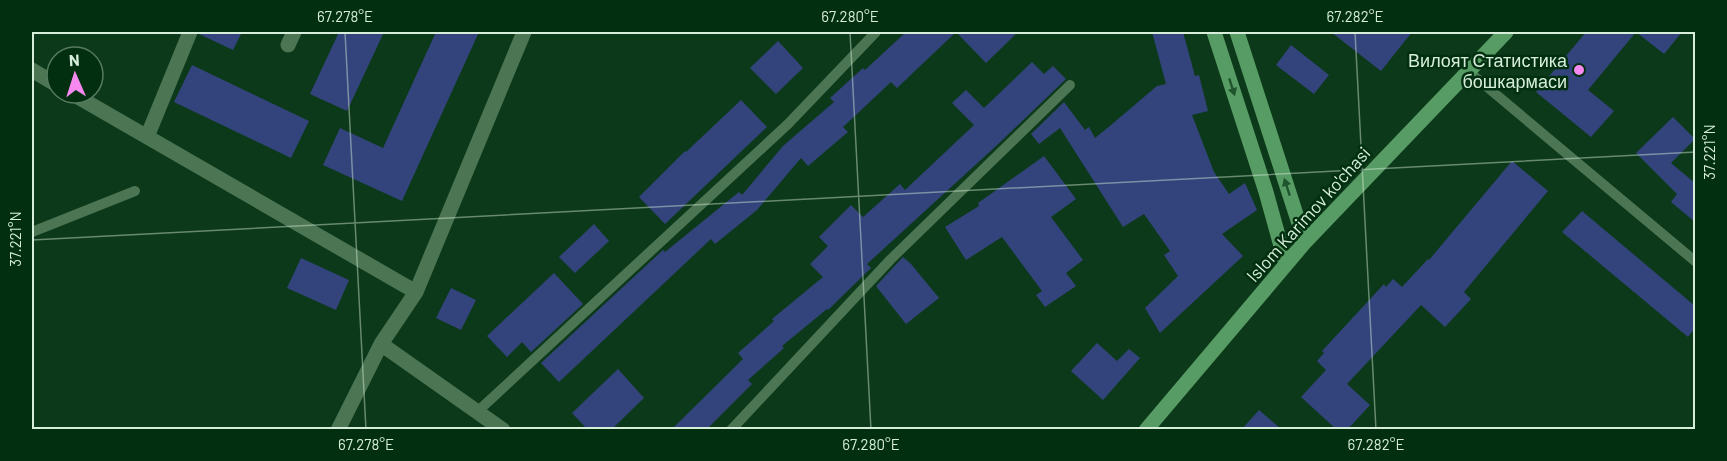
<svg xmlns="http://www.w3.org/2000/svg" width="1727" height="461" viewBox="0 0 1727 461" font-family="Barlow,sans-serif">
  <style>
    .building { fill: #33447d }
    .lines { fill: none; stroke-linecap: round; stroke-linejoin: round }
    .lane { stroke: #4b7553; stroke-width: 10 }
    .street { stroke: #4b7553; stroke-width: 15 }
    .secondary { stroke: #589c65; stroke-width: 15 }
    .oneway { fill: #1f552d }
    .ticks { fill: none; stroke: #d7eeda; stroke-width: 1.5; stroke-opacity: 0.45 }
    .poi-dot { fill: #f589ef; stroke: #012f0f; stroke-width: 2 }
    .labels { text-anchor: middle; dominant-baseline: central; stroke-width: 5; stroke-linejoin: round; paint-order: stroke }
    .poi-label { font-size: 18px; fill: #d7eeda; stroke: #012f0f; text-anchor: end }
    .street-label { font-size: 18px; fill: #d7eeda; stroke: #012f0f }
    .neatline { fill: none; stroke: #d7eeda; stroke-width: 2 }
    .ticks-label { font-size: 15px; text-anchor: middle; fill: #d7eeda }
  </style>
  <rect width="100%" height="100%" fill="#0c3919"/>
  <path class="building" d="M 200,32 L 242,32 L 233,50 L 199,34 Z
    M 339,32 L 384,32 L 347,111 L 310,94 Z
    M 436,32 L 479,32 L 402,201 L 323,165 L 340,128 L 383,148 Z
    M 906,32 L 1018,32 L 986,63 L 956,32 L 897,88 L 891,82 L 843,127 L 848,132 L 808,166 L 801,158 L 757,210 L 715,244 L 711,239 L 559,382 L 541,363 L 663,250 L 665,252 L 739,192 L 742,195 L 783,146 L 834,102 L 830,98 L 863,68 L 865,70 Z
    M 1152,32 L 1183,32 L 1195,76 L 1199,75 L 1208,111 L 1192,115 L 1214,172 L 1229,194 L 1245,183 L 1257,210 L 1222,234 L 1243,256 L 1160,333 L 1145,308 L 1178,276 L 1164,255 L 1170,251 L 1144,214 L 1123,227 L 1060,128 L 1039,144 L 1031,134 L 1064,102 L 1085,130 L 1089,127 L 1095,138 L 1111,125 L 1112,126 L 1111,125 L 1157,86 L 1166,84 Z
    M 1331,32 L 1412,32 L 1381,71 Z
    M 1586,32 L 1682,32 L 1664,54 L 1636,32 L 1588,90 L 1614,111 L 1591,137 L 1536,92 Z
    M 778,41 L 803,68 L 776,94 L 750,68 Z
    M 1291,45 L 1329,75 L 1314,94 L 1276,65 Z
    M 1032,62 L 1044,74 L 1053,66 L 1066,79 L 995,147 L 867,264 L 871,268 L 828,310 L 827,309 L 782,346 L 784,348 L 748,380 L 752,384 L 707,429 L 672,429 L 743,359 L 738,353 L 774,321 L 772,319 L 823,277 L 810,264 L 828,246 L 819,237 L 851,205 L 863,217 L 900,184 L 905,190 L 974,125 L 952,103 L 966,90 L 984,108 Z
    M 192,65 L 309,121 L 291,158 L 174,102 Z
    M 741,100 L 767,127 L 665,224 L 639,197 L 685,151 L 686,152 Z
    M 1673,117 L 1695,139 L 1671,163 L 1695,183 L 1695,222 L 1671,202 L 1677,194 L 1636,153 Z
    M 1044,156 L 1076,199 L 1051,217 L 1083,260 L 1066,273 L 1076,286 L 1045,307 L 1036,295 L 1042,291 L 1002,237 L 966,260 L 945,227 L 979,206 L 978,203 Z
    M 1512,161 L 1548,191 L 1464,292 L 1471,299 L 1445,327 L 1421,305 L 1347,384 L 1370,405 L 1348,429 L 1336,429 L 1301,397 L 1326,370 L 1317,361 L 1324,353 L 1322,351 L 1384,284 L 1386,287 L 1393,279 L 1402,287 L 1428,259 L 1429,260 Z
    M 1582,211 L 1695,306 L 1695,328 L 1688,337 L 1562,232 Z
    M 594,224 L 609,241 L 575,273 L 559,257 Z
    M 903,257 L 911,264 L 939,298 L 906,324 L 876,286 Z
    M 301,258 L 349,280 L 336,310 L 287,288 Z
    M 554,273 L 583,304 L 531,352 L 522,342 L 507,357 L 487,336 Z
    M 451,288 L 476,300 L 461,330 L 436,318 Z
    M 1097,343 L 1117,361 L 1129,349 L 1140,358 L 1103,400 L 1071,371 Z
    M 618,369 L 644,398 L 612,429 L 587,429 L 572,413 Z
    M 1259,410 L 1281,429 L 1242,429 Z"/>
  <g class="lines">
    <path class="lane" d="M 1468,71 L 1696,262
      M 32,232 L 135,191
      M 477,412 L 788,124 L 876,32
      M 731,430 L 891,259 L 1070,85"/>
    <path class="street" d="M 288,45 L 294,32
      M 32,70 L 57,85
      M 71,93 L 416,292
      M 147,137 L 190,32
      M 381,344 L 503,430
      M 338,430 L 381,344 L 416,292 L 524,32"/>
    <path class="secondary" d="M 1214,32 L 1266,192 L 1286,264
      M 1237,32 L 1305,242
      M 1146,430 L 1305,242 L 1506,32"/>
  </g>
  <defs><path id="oneway-solid" d="M-6-.8H1V-3.2L6.5 0L1 3.2V.8H-6Z" transform="scale(1.5)"/></defs>
  <g class="oneway">
    <use href="#oneway-solid" transform="translate(1232 87) rotate(72)"/>
    <use href="#oneway-solid" transform="translate(1287 187) rotate(-108)"/>
  </g>
  <path class="ticks" d="M 345,32 L 366,430M 850,32 L 871,430M 1355,32 L 1376,430M 32,240 L 1696,152"/>
  <circle class="poi-dot" cx="1579" cy="70" r="6"/>
  <g class="labels">
    <g class="poi-label">
      <text x="1567" y="60">Вилоят Статистика<tspan x="1567" dy="21">бошкармаси</tspan></text>
    </g>
    <g class="street-label">
      <text transform="translate(1308 214) rotate(-48)">Islom Karimov ko'chasi</text>
    </g>
  </g>
  <rect width="1727" height="461" fill="none" stroke="#012f0f" stroke-width="66"/>
  <g transform="translate(75 75) rotate(357)"><circle r="28" fill="#012f0f" stroke="#577b60" stroke-width="1.5"/>
  <path d="M0-4.5L10 22L0 15L-10 22Z" fill="#f589ef"/>
  <text y="-9" font-size="16" font-weight="bold" text-anchor="middle" fill="#d7eeda">N</text>
  </g>
  <rect x="33" y="33" width="1661" height="395" class="neatline"/>
  <g class="ticks-label">
    <text x="345" y="22">67.278°E</text>
    <text x="850" y="22">67.280°E</text>
    <text x="1355" y="22">67.282°E</text>
    <text transform="translate(1710 152) rotate(-90)" y="5">37.221°N</text>
    <text transform="translate(16 239) rotate(-90)" y="5">37.221°N</text>
    <text x="366" y="450">67.278°E</text>
    <text x="871" y="450">67.280°E</text>
    <text x="1376" y="450">67.282°E</text>
  </g>
</svg>
